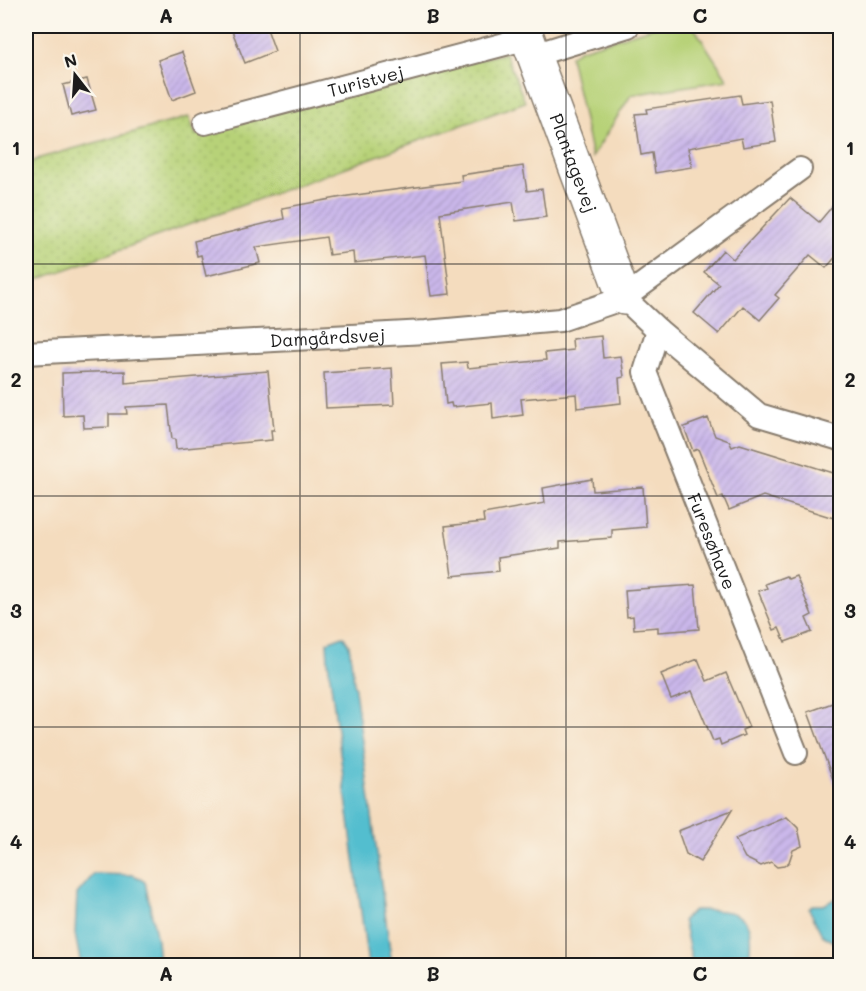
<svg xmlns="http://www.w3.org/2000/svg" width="866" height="991" viewBox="0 0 866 991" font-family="Mali,sans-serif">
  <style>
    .grass { fill: #b7d278; stroke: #6a774a; stroke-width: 1.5 }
    .park { fill: url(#park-dots); stroke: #6a774a; stroke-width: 1.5 }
    .water { fill: #53becf; stroke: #386d76; stroke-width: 1.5 }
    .building { fill: url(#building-hatch) }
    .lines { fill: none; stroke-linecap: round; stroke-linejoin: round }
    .street-casing { stroke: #887c6d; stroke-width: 26 }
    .secondary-casing { stroke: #887c6d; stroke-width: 36 }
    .street { stroke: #fff; stroke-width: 22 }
    .secondary { stroke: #fff; stroke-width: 33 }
    .grid { fill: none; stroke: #1c1c1c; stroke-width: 1.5; stroke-opacity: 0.55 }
    .labels { text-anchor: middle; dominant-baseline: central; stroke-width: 4.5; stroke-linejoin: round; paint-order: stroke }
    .street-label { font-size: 18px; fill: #1c1c1c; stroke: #fbf7ec }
    .neatline { fill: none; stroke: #1c1c1c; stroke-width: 2 }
    .grid-label { font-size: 20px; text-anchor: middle; font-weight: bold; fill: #1c1c1c }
  </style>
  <defs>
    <pattern id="park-dots" width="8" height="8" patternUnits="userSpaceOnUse" patternTransform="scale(1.5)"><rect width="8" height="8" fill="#b7d278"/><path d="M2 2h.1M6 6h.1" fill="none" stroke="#9db467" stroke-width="1.8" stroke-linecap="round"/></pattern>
    <pattern id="building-hatch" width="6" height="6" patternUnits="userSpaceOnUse" patternTransform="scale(1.5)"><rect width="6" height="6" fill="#cab7ea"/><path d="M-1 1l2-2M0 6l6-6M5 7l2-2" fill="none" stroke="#ad9dc8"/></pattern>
  </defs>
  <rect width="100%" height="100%" fill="#fbf7ec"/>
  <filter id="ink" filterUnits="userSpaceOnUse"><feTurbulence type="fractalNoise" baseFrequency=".0167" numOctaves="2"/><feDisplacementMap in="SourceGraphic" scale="12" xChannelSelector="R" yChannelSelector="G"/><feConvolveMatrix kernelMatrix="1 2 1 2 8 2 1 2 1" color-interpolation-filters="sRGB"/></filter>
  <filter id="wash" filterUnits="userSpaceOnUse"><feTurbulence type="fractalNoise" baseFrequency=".008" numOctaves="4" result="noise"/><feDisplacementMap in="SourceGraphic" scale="24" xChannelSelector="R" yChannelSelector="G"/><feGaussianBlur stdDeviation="1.35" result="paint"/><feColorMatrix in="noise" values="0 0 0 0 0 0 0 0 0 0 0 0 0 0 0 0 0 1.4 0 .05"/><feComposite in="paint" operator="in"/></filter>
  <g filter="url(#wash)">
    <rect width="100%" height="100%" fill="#f4dcbe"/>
    <path class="grass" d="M 657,26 L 693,26 L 728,80 L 631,95 L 592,157 L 570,56 L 579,50 Z"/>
    <path class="park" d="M 505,53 L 525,102 L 26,284 L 26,165 L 40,158 L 189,117 L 196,135 L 219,126 Z"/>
    <path class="water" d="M 343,636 L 349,645 L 392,965 L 368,965 L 328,661 L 327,642 Z
      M 94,874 L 134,875 L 145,882 L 157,940 L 159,965 L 81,965 L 75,934 L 77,894 Z
      M 836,898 L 840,900 L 839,945 L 822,935 L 809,909 L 813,905 L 824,905 Z
      M 694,910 C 741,910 757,912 748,965 L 693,965 L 683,920 Z"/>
    <g id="blocks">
      <path class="building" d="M 230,26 L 266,26 L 275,51 L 245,63 Z
        M 182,52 L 196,91 L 172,100 L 158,60 Z
        M 87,79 L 96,110 L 71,116 L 63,85 Z
        M 740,95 L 742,104 L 770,100 L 776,142 L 743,147 L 741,138 L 688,148 L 692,167 L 655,173 L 652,153 L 641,155 L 635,114 L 647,113 L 646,109 Z
        M 523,166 L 527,191 L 542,189 L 546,217 L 516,221 L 513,202 L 440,213 L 450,294 L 431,296 L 425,255 L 354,263 L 353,252 L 329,255 L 326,237 L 256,247 L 260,263 L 206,276 L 201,255 L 197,256 L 194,241 L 284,219 L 282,208 L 348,196 L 462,181 L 461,175 Z
        M 840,197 L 840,252 L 826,268 L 810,255 L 775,295 L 779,298 L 760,320 L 743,306 L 719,334 L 694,313 L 719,284 L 704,272 L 723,250 L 733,259 L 790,198 L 819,222 Z
        M 601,336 L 603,358 L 621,356 L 624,377 L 619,378 L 621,403 L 577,408 L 576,394 L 521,399 L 523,415 L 493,419 L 492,403 L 452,407 L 451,403 L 446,404 L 442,364 L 467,362 L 468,368 L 546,360 L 545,353 L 573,350 L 572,339 Z
        M 392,368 L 394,405 L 326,408 L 324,373 Z
        M 125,371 L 125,383 L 268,371 L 274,430 L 271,430 L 272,440 L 176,449 L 175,439 L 172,439 L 168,405 L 126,407 L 127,414 L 109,414 L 109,427 L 84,428 L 83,415 L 63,416 L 62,373 Z
        M 708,418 L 715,436 L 729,441 L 732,447 L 740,444 L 840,475 L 840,520 L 763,496 L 729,510 L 723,496 L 718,498 L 698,449 L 693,451 L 684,427 Z
        M 592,479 L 593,491 L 643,487 L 646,527 L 612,530 L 612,538 L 560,542 L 560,548 L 498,557 L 499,571 L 452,576 L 445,526 L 484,522 L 483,514 L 545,503 L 543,488 Z
        M 786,576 L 788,579 L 796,576 L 812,615 L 806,618 L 812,632 L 785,642 L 779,628 L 774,630 L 758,591 L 767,588 L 765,584 Z
        M 695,585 L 699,629 L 658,632 L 658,627 L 634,629 L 633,616 L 627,617 L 625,590 Z
        M 698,659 L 707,681 L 726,673 L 749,727 L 742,730 L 744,735 L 721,745 L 719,739 L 713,741 L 692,691 L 671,699 L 661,674 Z
        M 835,702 L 840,717 L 840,792 L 838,793 L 808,712 Z
        M 732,810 L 700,862 L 686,854 L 678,831 Z
        M 787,817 L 798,828 L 802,846 L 793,850 L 789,862 L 784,866 L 777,867 L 771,862 L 761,866 L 745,858 L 735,839 Z"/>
    </g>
  </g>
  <g filter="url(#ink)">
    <use href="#blocks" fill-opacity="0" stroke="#887c6d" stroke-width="1.5"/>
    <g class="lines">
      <g class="street-casing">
        <g id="street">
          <path d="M 534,55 L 628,26"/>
          <path id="s1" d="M 205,123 L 528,38"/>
          <path d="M 624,298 L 658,330 L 759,415 L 840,439"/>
          <path id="s2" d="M 658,330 L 645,372 L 796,753"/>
          <path id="s3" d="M 26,353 L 426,332 L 560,320 L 624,298 L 800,169"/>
        </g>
      </g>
      <g class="secondary-casing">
        <g id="secondary">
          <path id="s4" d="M 523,26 L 624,298"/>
        </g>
      </g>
      <use href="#street" class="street"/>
      <use href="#secondary" class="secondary"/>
    </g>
  </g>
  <path class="grid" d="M 300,26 L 300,966M 566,26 L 566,966M 26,264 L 840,264M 26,496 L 840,496M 26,727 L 840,727"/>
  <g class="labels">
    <g class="street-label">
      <text stroke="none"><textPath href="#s1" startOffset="166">Turistvej</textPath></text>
      <text stroke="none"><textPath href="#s4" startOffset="146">Plantagevej</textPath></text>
      <text stroke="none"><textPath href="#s3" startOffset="302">Damgårdsvej</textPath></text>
      <text stroke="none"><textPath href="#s2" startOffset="226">Furesøhave</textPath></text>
    </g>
  </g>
  <rect width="866" height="991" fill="none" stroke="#fbf7ec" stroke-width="66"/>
  <g transform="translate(75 75) rotate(343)" stroke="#fbf7ec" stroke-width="4.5" paint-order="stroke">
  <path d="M0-4.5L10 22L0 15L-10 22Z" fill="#1c1c1c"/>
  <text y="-9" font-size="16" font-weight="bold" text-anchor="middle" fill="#1c1c1c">N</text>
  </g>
  <rect x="33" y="33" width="800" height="925" class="neatline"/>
  <g class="grid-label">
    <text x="166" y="23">A</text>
    <text x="433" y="23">B</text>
    <text x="700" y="23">C</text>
    <text x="16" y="155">1</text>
    <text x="850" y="155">1</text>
    <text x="16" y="387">2</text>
    <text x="850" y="387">2</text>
    <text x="16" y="618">3</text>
    <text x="850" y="618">3</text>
    <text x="16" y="849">4</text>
    <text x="850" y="849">4</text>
    <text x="166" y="981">A</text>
    <text x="433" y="981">B</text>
    <text x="700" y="981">C</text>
  </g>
</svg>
